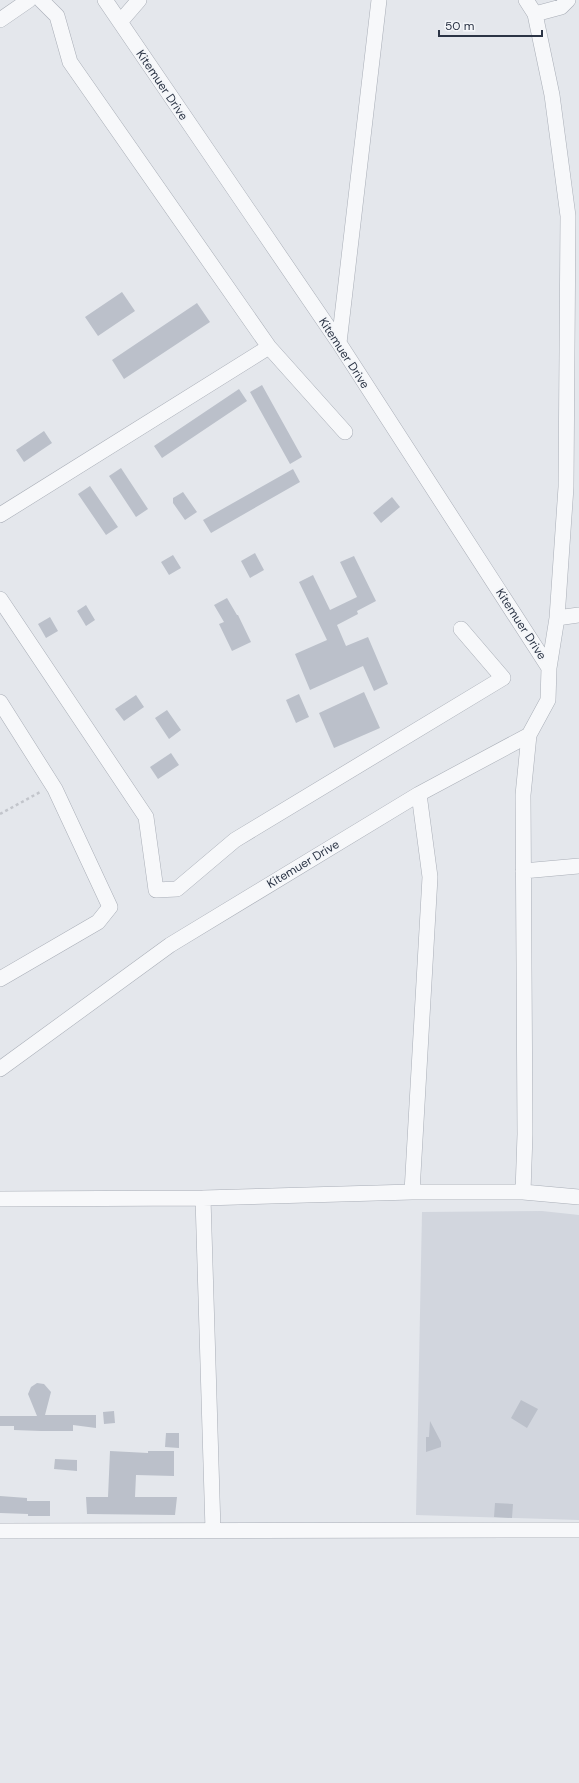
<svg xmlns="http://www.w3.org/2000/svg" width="579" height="1783" viewBox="0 0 579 1783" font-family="'DM Sans',sans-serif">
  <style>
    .built { fill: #d2d6de }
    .building { fill: #bbc0ca }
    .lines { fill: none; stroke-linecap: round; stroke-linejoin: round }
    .minor-casing { stroke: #a9aeb7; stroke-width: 16 }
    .path { stroke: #c2c5cb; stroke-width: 2.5; stroke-dasharray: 3 3; stroke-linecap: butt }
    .minor { stroke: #f7f8fa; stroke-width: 15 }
    .labels { text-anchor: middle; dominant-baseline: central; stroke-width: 3.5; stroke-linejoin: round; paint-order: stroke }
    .street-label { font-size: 12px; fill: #2b3445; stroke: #f4f6f9 }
  </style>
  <rect width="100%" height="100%" fill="#e4e7ec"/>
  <path class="built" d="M 542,1211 L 579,1215 L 579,1520 L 416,1515 L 422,1212 Z"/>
  <path class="building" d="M 122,292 L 135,311 L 98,336 L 85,317 Z
    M 197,303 L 210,322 L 124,379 L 112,360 Z
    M 262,385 L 302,457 L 290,464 L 250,392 Z
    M 239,389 L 247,401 L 162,458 L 154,446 Z
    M 44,431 L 52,443 L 24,462 L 16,450 Z
    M 121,468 L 148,509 L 136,517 L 109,476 Z
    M 293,469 L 300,482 L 211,533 L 203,520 Z
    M 90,486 L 118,527 L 106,535 L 78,494 Z
    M 183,492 L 197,512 L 185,520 L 173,503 L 173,498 Z
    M 392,497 L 400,507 L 381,523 L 373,513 Z
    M 255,553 L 264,570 L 250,578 L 241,561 Z
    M 173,555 L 181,568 L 169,575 L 161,562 Z
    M 354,556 L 376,601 L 357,611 L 358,614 L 337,625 L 346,646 L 368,637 L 388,684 L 374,691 L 363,666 L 310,690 L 295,654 L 327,640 L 299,582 L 313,575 L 330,610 L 357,597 L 340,562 Z
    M 227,598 L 237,615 L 238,615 L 251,642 L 232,651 L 219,624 L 224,622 L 214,605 Z
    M 86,605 L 95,620 L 86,626 L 77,611 Z
    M 50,617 L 58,631 L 46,638 L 38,624 Z
    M 364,692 L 380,728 L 334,748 L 319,713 Z
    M 299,694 L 309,717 L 296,723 L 286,700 Z
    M 136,695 L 144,707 L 124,721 L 115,709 Z
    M 167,710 L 181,730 L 169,739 L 155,718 Z
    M 171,753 L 179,765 L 158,779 L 150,767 Z
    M 37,1383 L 44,1384 L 51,1392 L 45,1415 L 96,1415 L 96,1428 L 73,1425 L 73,1431 L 41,1431 L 14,1430 L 14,1426 L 0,1426 L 0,1416 L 37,1416 L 28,1394 L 31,1387 Z
    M 521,1400 L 538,1409 L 527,1428 L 511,1418 Z
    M 114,1411 L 115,1423 L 104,1424 L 103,1412 Z
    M 430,1421 L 441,1442 L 441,1447 L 426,1452 L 426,1437 L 429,1437 Z
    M 166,1433 L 179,1433 L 179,1448 L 165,1447 Z
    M 110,1451 L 148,1453 L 148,1451 L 174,1451 L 174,1476 L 136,1475 L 135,1497 L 177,1497 L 175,1515 L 87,1514 L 86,1497 L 108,1497 Z
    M 55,1459 L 77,1460 L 77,1471 L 54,1469 Z
    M 0,1496 L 27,1498 L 27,1501 L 50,1501 L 50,1516 L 28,1516 L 28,1514 L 0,1513 Z
    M 495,1503 L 513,1504 L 512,1518 L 494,1517 Z"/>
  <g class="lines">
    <g class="minor-casing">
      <path id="minor" d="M 41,0 L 57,16 L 70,62 L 269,347 L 345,432
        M 526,0 L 535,14
        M 0,20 L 29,0
        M 120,22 L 139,0
        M 339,343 L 379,0
        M 0,515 L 269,347
        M 0,599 L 146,817 L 156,890 L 177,889 L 235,840 L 503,678 L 461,629
        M 557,618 L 579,615
        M 549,668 L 557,618 L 566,487 L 568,216 L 552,95 L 535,14 L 561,7 L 568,0
        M 0,702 L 55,789 L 110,907 L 98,922 L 0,979
        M 523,871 L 579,866
        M 0,1069 L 170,945 L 419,794 L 529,735 L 548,700 L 549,668 L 339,343 L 105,0
        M 412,1192 L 430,877 L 419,794
        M 523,1192 L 525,1134 L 523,795 L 529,735
        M 203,1198 L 213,1530
        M 0,1199 L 203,1198 L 412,1192 L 523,1192 L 579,1197
        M 0,1531 L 579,1530"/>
    </g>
    <path class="path" d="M 0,814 L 42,791"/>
    <use href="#minor" class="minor"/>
  </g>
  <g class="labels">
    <g class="street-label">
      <text transform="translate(162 85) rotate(56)">Kitemuer Drive</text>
      <text transform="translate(344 353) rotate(57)">Kitemuer Drive</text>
      <text transform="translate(521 624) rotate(57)">Kitemuer Drive</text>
      <text transform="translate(303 864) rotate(-31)">Kitemuer Drive</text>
    </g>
  </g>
  <path d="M439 30v6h103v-6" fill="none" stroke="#2b3445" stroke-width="2"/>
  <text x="445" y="30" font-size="12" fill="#2b3445" stroke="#f4f6f9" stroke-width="3" paint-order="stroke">50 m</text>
</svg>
